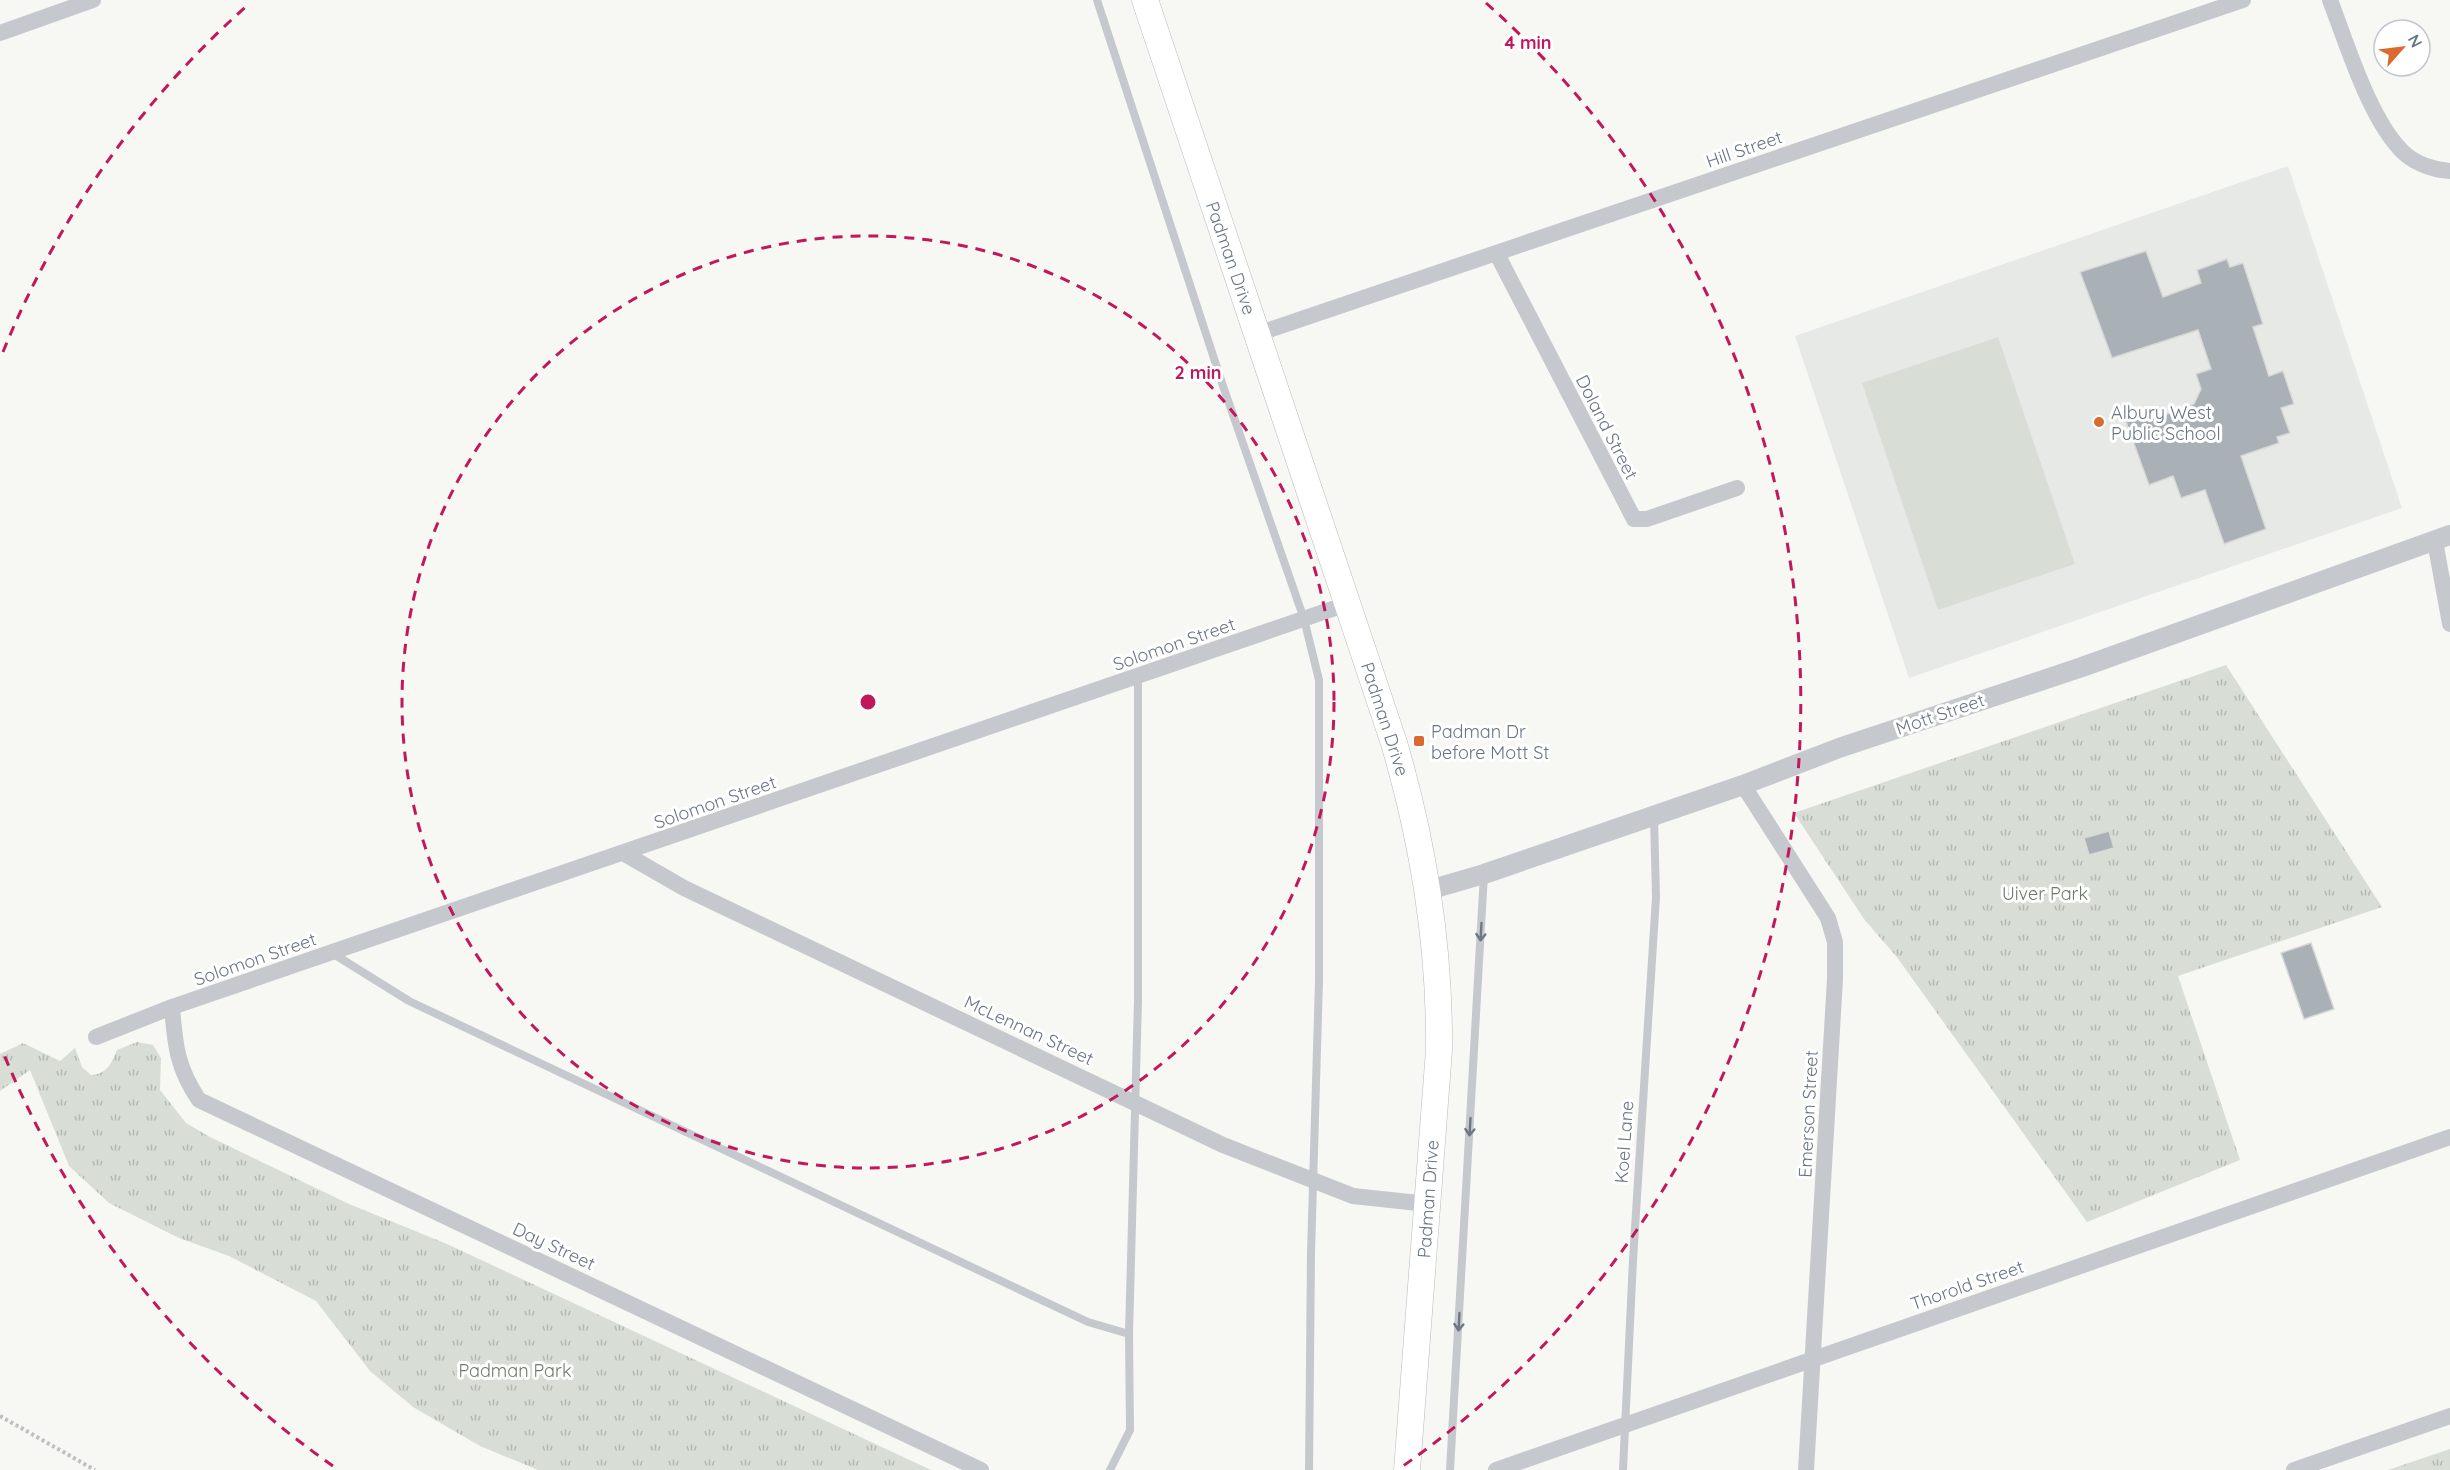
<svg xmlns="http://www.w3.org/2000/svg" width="2450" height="1470" viewBox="0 0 2450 1470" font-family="Quicksand,sans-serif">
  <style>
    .built { fill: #e7e9e7 }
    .grass { fill: #d8ded5 }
    .park { fill: url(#park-tufts) }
    .building { fill: #a9b0b6; stroke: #d8d9d7; stroke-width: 1.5 }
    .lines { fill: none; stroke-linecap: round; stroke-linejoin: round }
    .primary-casing { stroke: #b6babe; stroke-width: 27 }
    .path { stroke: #bdbfc1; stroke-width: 4; stroke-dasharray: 3 3; stroke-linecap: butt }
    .service { stroke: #c5c8cc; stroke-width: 8 }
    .minor { stroke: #c5c8cc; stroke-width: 16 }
    .tertiary { stroke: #c5c8cc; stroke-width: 20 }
    .primary { stroke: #fff; stroke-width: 26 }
    .oneway { stroke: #6c7888 }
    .ring { fill: none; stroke: #c2185b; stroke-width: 3; stroke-dasharray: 10 8 }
    .poi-dot { fill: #db6a30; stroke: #fff; stroke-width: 2 }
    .labels { text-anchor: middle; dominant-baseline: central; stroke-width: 6; stroke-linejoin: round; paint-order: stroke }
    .street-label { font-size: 18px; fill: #677484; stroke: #fff }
    .poi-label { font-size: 18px; fill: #677484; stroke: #fff; text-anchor: start }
    .park-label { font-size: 18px; fill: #687b66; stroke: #fff }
    .centre { fill: #c2185b; stroke: #fff; stroke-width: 3 }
    .ring-label { font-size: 18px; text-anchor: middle; font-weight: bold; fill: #c2185b; stroke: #fff; stroke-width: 6; stroke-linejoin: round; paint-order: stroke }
  </style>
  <defs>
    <pattern id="park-tufts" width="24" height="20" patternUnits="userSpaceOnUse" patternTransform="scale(1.5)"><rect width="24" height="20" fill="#d8ded5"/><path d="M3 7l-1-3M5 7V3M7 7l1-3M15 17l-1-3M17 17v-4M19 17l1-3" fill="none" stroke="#b3b9b2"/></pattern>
  </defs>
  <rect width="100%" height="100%" fill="#f7f7f4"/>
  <path class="built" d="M 2288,166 L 2402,508 L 1909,678 L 1795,336 Z"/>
  <path class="grass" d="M 1998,337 L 2075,564 L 1938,610 L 1862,383 Z"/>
  <path class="park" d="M 2226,665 L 2382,907 L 2178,976 L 2240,1160 L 2087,1222 L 1896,956 L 1864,919 L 1794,813 Z
    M 137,1042 L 153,1045 L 161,1058 L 160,1090 L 186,1123 L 210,1137 L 349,1204 L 447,1244 L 931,1470 L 538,1470 L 480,1446 L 413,1407 L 370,1371 L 316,1301 L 229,1256 L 179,1238 L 109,1203 L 69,1166 L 30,1070 L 0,1091 L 0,1054 L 23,1043 L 60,1061 L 75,1048 L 82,1067 L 91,1075 C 107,1074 112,1063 117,1050 Z
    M 2450,1449 L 2450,1470 L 2388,1470 Z"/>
  <path class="building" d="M 2146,251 L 2163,297 L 2201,283 L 2197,270 L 2227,259 L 2230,267 L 2243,263 L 2263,324 L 2253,327 L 2269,376 L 2283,371 L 2294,404 L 2281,408 L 2290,433 L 2277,437 L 2279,443 L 2241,456 L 2266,529 L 2224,544 L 2205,490 L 2181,498 L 2173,476 L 2149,485 L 2125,419 L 2164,406 L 2167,414 L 2194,404 L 2201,389 L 2196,374 L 2211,369 L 2198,330 L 2112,358 L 2080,272 Z
    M 2109,831 L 2114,848 L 2089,855 L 2084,838 Z
    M 2311,943 L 2334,1009 L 2304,1019 L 2281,953 Z"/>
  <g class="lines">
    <g class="primary-casing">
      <path id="primary" d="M 1145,0 L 1394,743 C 1424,845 1440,944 1439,1050 L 1407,1470"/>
    </g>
    <path class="path" d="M 0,1416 L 95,1470"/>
    <path class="service" d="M 1097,0 L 1223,386 L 1304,619 L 1319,680 L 1319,981 L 1311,1253 L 1309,1470
      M 332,953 L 409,1001 L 1088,1322 L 1129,1334
      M 1110,1470 L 1130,1430 L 1129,1334 L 1138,1000 L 1138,678
      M 1450,1470 L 1484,874
      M 1623,1470 L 1633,1260 L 1656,897 L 1654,817"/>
    <path class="minor" d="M 2330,0 C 2347,44 2370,121 2404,153 C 2416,164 2434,170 2450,171
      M 0,33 L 93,0
      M 1497,254 L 1634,519 L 1647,519 L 1737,488
      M 1257,334 L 2243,0
      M 2435,541 L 2450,624
      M 1743,785 L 1828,918 L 1835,942 L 1835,979 L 1806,1470
      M 625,854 L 684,888 L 1223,1145 L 1353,1196 L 1428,1204
      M 172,1007 C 175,1045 177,1068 199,1100 L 981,1470
      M 96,1037 L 172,1007 L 1347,604
      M 1496,1470 L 2450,1137
      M 2294,1470 L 2450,1416"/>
    <path class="tertiary" d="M 1429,890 L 1484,874 L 1743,785 L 1839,748 L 2082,667 L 2450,535"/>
    <use href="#primary" class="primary"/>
  </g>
  <defs><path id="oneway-shaft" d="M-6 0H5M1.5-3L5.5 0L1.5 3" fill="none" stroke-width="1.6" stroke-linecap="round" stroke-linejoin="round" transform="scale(1.5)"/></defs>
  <g class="oneway">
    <use href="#oneway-shaft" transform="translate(1481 932) rotate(93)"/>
    <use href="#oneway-shaft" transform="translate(1470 1127) rotate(93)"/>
    <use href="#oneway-shaft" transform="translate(1459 1322) rotate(93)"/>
  </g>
  <g class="ring">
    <circle cx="868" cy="702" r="466"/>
    <path d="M333 1466A933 933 0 0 1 3 1052M3 352A933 933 0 0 1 250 3M1486 3A933 933 0 0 1 1403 1466"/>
  </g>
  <g class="poi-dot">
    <circle cx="2099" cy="422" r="6"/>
    <rect x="1413" y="735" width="12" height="12" rx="3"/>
  </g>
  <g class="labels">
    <g class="street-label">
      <text transform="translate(1744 149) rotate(-19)">Hill Street</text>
      <text transform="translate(1231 258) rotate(71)">Padman Drive</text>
      <text transform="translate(1607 427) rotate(63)">Doland Street</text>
      <text transform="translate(1174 644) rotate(-19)">Solomon Street</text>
      <text transform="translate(1940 714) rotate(-19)">Mott Street</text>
      <text transform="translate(1385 719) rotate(72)">Padman Drive</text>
      <text transform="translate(715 802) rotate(-19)">Solomon Street</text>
      <text transform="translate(255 959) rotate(-19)">Solomon Street</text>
      <text transform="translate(1029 1030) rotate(25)">McLennan Street</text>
      <text transform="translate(1808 1114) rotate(-87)">Emerson Street</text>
      <text transform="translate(1624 1142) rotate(-86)">Koel Lane</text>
      <text transform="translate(1428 1199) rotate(-86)">Padman Drive</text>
      <text transform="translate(554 1246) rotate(25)">Day Street</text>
      <text transform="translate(1967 1285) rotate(-19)">Thorold Street</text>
    </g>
    <g class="poi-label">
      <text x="2111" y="412">Albury West<tspan x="2111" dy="21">Public School</tspan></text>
      <text x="1431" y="731">Padman Dr<tspan x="1431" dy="21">before Mott St</tspan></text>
    </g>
    <g class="park-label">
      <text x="2045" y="893">Uiver Park</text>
      <text x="515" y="1370">Padman Park</text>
    </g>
  </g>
  <circle cx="868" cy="702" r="9" class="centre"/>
  <g class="ring-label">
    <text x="1528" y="49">4 min</text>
    <text x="1198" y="379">2 min</text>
  </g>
  <g transform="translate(2402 48) rotate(62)"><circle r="28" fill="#ffffff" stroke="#c2c7ce" stroke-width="1.5"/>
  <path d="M0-4.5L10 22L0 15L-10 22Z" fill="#db6a30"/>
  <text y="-9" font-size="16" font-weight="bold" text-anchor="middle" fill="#677484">N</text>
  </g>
</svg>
